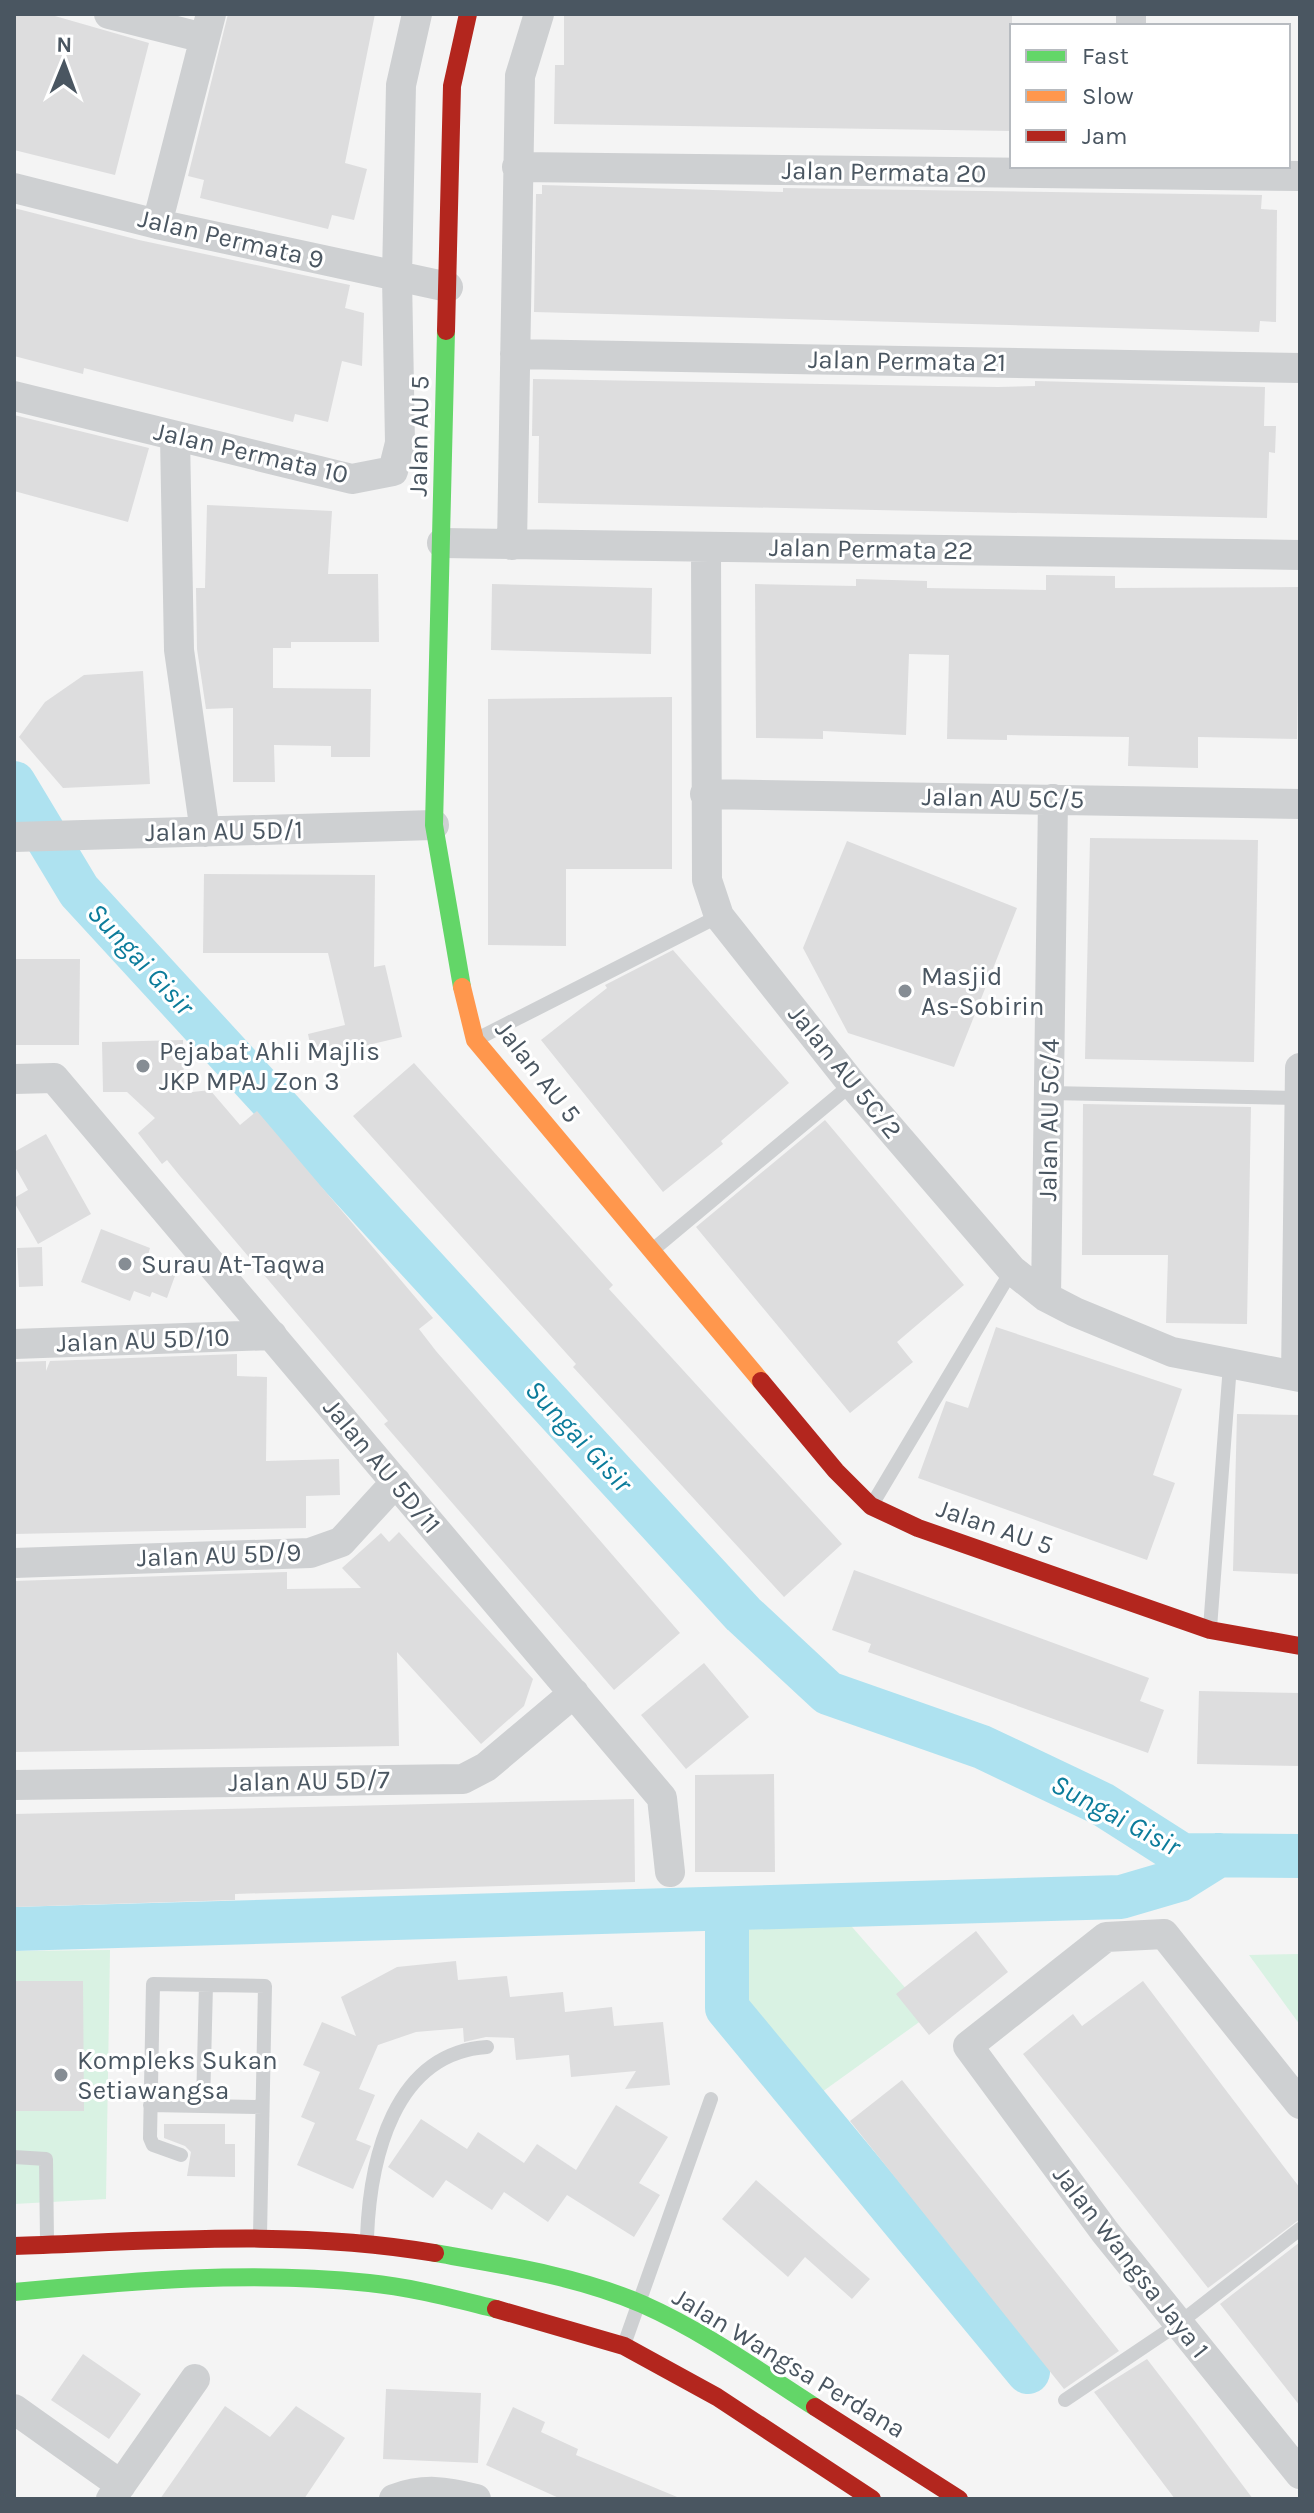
<svg xmlns="http://www.w3.org/2000/svg" width="1314" height="2513" viewBox="0 0 1314 2513" font-family="Karla,sans-serif">
  <style>
    .green { fill: #d9f2e3 }
    .lines { fill: none; stroke-linecap: round; stroke-linejoin: round }
    .river { stroke: #aee2f0; stroke-width: 44 }
    .building { fill: #ddddde }
    .lane { stroke: #ced0d2; stroke-width: 14 }
    .street { stroke: #ced0d2; stroke-width: 30 }
    .fast { stroke: #63d668; stroke-width: 18 }
    .slow { stroke: #ff974d; stroke-width: 18 }
    .jam { stroke: #b3261e; stroke-width: 18 }
    .poi-dot { fill: #868d94; stroke: #fff; stroke-width: 3 }
    .labels { text-anchor: middle; dominant-baseline: central; stroke-width: 6; stroke-linejoin: round; paint-order: stroke }
    .street-label { font-size: 26px; fill: #4a5661; stroke: #fff }
    .poi-label { font-size: 26px; fill: #4a5661; stroke: #fff; text-anchor: start }
    .water-label { font-size: 28px; font-style: italic; fill: #0c7c9b; stroke: #fff }
  </style>
  <rect width="100%" height="100%" fill="#f4f4f4"/>
  <path class="green" d="M 846,1920 L 929,2015 L 822,2092 L 748,2000 L 744,1923 Z
    M 110,1950 L 106,2199 L 14,2204 L 14,1951 Z
    M 1300,1954 L 1300,2025 L 1249,1955 Z"/>
  <g class="lines">
    <path class="river" d="M 14,783 L 79,891 L 743,1614 L 828,1693 L 982,1747 L 1102,1804 L 1182,1855 L 1300,1856
      M 727,1909 L 727,2008 L 1028,2372
      M 14,1929 L 1121,1897 L 1179,1880 L 1219,1855"/>
  </g>
  <path class="building" d="M 14,14 L 48,14 L 149,43 L 115,175 L 14,150 Z
    M 228,14 L 375,14 L 345,163 L 367,169 L 354,220 L 332,215 L 328,229 L 200,198 L 204,180 L 188,176 Z
    M 564,14 L 1012,14 L 1012,131 L 554,124 L 555,65 L 564,65 Z
    M 542,185 L 783,192 L 783,188 L 1262,195 L 1261,209 L 1277,210 L 1276,322 L 1260,321 L 1259,332 L 534,312 L 536,194 L 542,194 Z
    M 14,208 L 139,240 L 350,285 L 345,308 L 364,313 L 362,366 L 342,361 L 328,422 L 295,414 L 293,422 L 84,368 L 83,374 L 14,356 Z
    M 533,379 L 998,387 L 1035,386 L 1035,381 L 1265,387 L 1264,426 L 1276,426 L 1275,453 L 1269,452 L 1267,518 L 538,503 L 539,436 L 532,436 Z
    M 14,415 L 149,448 L 128,522 L 14,491 Z
    M 207,505 L 332,511 L 328,574 L 378,574 L 379,642 L 291,642 L 291,648 L 273,648 L 273,688 L 371,689 L 370,757 L 331,757 L 331,746 L 274,745 L 275,782 L 233,782 L 233,708 L 206,709 L 197,649 L 196,588 L 205,588 Z
    M 1046,575 L 1115,576 L 1115,588 L 1300,587 L 1297,739 L 1198,737 L 1198,768 L 1128,766 L 1129,737 L 1007,735 L 1007,740 L 947,739 L 949,655 L 909,654 L 906,735 L 823,731 L 823,739 L 756,738 L 755,584 L 856,586 L 856,579 L 927,581 L 927,588 L 1046,590 Z
    M 492,584 L 652,588 L 651,654 L 491,650 Z
    M 143,671 L 150,784 L 63,788 L 19,737 L 45,702 L 84,675 Z
    M 672,697 L 672,869 L 566,869 L 566,946 L 488,945 L 488,699 Z
    M 1090,838 L 1258,840 L 1254,1062 L 1085,1059 Z
    M 847,841 L 1017,908 L 954,1067 L 848,1033 L 803,948 Z
    M 204,874 L 375,875 L 374,967 L 385,965 L 402,1037 L 313,1058 L 308,1034 L 345,1025 L 328,953 L 203,953 Z
    M 673,950 L 789,1083 L 721,1141 L 723,1144 L 663,1192 L 541,1040 L 607,988 L 605,985 Z
    M 14,959 L 80,959 L 79,1045 L 14,1045 Z
    M 183,1040 L 184,1093 L 210,1090 L 240,1125 L 257,1111 L 433,1318 L 419,1329 L 436,1351 L 680,1633 L 614,1690 L 384,1424 L 388,1421 L 180,1176 L 167,1160 L 162,1164 L 138,1133 L 155,1118 L 127,1092 L 103,1092 L 102,1042 Z
    M 414,1063 L 613,1285 L 609,1289 L 842,1544 L 784,1597 L 573,1367 L 576,1364 L 353,1116 Z
    M 1083,1104 L 1251,1107 L 1247,1324 L 1166,1323 L 1168,1255 L 1082,1255 Z
    M 825,1120 L 964,1285 L 897,1342 L 913,1362 L 850,1413 L 696,1227 Z
    M 46,1134 L 91,1214 L 38,1244 L 14,1202 L 14,1198 L 28,1190 L 14,1165 L 14,1152 Z
    M 101,1229 L 150,1248 L 148,1255 L 164,1261 L 161,1267 L 176,1273 L 167,1298 L 152,1292 L 150,1297 L 134,1291 L 130,1301 L 81,1282 Z
    M 42,1247 L 43,1286 L 19,1287 L 17,1248 Z
    M 996,1327 L 1182,1389 L 1153,1475 L 1175,1483 L 1147,1560 L 918,1478 L 946,1401 L 968,1408 Z
    M 237,1354 L 237,1376 L 267,1377 L 266,1461 L 339,1459 L 340,1495 L 306,1496 L 306,1528 L 14,1534 L 14,1362 L 46,1361 L 46,1371 L 50,1361 Z
    M 1237,1414 L 1300,1415 L 1300,1574 L 1233,1571 Z
    M 399,1532 L 533,1679 L 524,1706 L 481,1744 L 397,1652 L 399,1746 L 14,1752 L 14,1581 L 287,1572 L 287,1589 L 361,1588 L 342,1568 L 381,1533 L 389,1542 Z
    M 854,1570 L 1149,1678 L 1140,1701 L 1164,1710 L 1148,1753 L 868,1652 L 871,1644 L 832,1630 Z
    M 704,1663 L 749,1717 L 686,1769 L 641,1715 Z
    M 1199,1691 L 1300,1693 L 1300,1766 L 1197,1764 Z
    M 774,1774 L 775,1872 L 695,1872 L 695,1775 Z
    M 634,1799 L 635,1882 L 235,1894 L 235,1900 L 14,1907 L 14,1814 Z
    M 976,1931 L 1008,1972 L 929,2035 L 896,1994 Z
    M 456,1961 L 458,1980 L 507,1976 L 510,1997 L 563,1992 L 565,2012 L 612,2007 L 614,2026 L 663,2022 L 670,2085 L 625,2089 L 636,2071 L 571,2077 L 569,2055 L 516,2060 L 514,2038 L 486,2037 L 464,2042 L 463,2028 L 416,2032 L 378,2045 L 359,2089 L 375,2095 L 356,2140 L 371,2146 L 353,2189 L 297,2165 L 315,2123 L 301,2117 L 320,2072 L 303,2065 L 322,2022 L 356,2036 L 341,1997 L 397,1967 Z
    M 14,1981 L 83,1981 L 84,2111 L 14,2111 Z
    M 1143,1981 L 1300,2188 L 1300,2219 L 1208,2288 L 1023,2054 L 1073,2014 L 1082,2026 Z
    M 902,2080 L 1119,2351 L 1064,2389 L 850,2121 Z
    M 616,2105 L 668,2137 L 639,2183 L 660,2195 L 634,2237 L 567,2195 L 548,2222 L 504,2192 L 492,2210 L 446,2180 L 433,2198 L 388,2167 L 421,2119 L 467,2149 L 478,2132 L 524,2163 L 537,2144 L 576,2170 Z
    M 164,2124 L 225,2124 L 225,2144 L 235,2144 L 235,2177 L 187,2176 L 191,2152 L 185,2146 L 164,2138 Z
    M 756,2180 L 870,2279 L 852,2299 L 805,2257 L 788,2277 L 722,2219 Z
    M 1300,2242 L 1300,2406 L 1220,2304 Z
    M 83,2354 L 141,2394 L 109,2439 L 51,2400 Z
    M 1147,2359 L 1193,2419 L 1253,2499 L 1175,2499 L 1094,2392 Z
    M 386,2389 L 481,2393 L 478,2463 L 383,2459 Z
    M 225,2406 L 270,2437 L 296,2406 L 345,2438 L 304,2499 L 160,2499 Z
    M 513,2407 L 545,2422 L 541,2432 L 578,2449 L 576,2455 L 682,2499 L 561,2499 L 486,2465 Z"/>
  <g class="lines">
    <path class="lane" d="M 477,1039 L 719,916
      M 1049,1093 L 1300,1098
      M 655,1248 L 852,1084
      M 873,1503 L 1012,1270
      M 1210,1628 L 1230,1365
      M 150,2105 L 262,2107
      M 203,2105 L 206,1985
      M 181,2155 L 153,2145 L 150,2138 L 153,1984 L 265,1986 L 260,2235
      M 14,2157 L 46,2159 L 47,2241
      M 367,2237 C 370,2160 393,2053 487,2047
      M 625,2342 L 711,2099
      M 1065,2400 L 1178,2324 L 1300,2229"/>
    <path class="street" d="M 109,14 L 204,38
      M 1131,26 L 1131,14
      M 517,167 L 1300,176
      M 14,188 L 157,224 L 448,287
      M 157,224 L 211,14
      M 515,354 L 1300,368
      M 14,396 L 352,479 L 393,471 L 400,443 L 397,277 L 401,85 L 417,14
      M 175,437 L 179,650 L 205,832
      M 442,543 L 1300,555
      M 512,545 L 520,76 L 539,14
      M 706,547 L 707,880 L 719,916 L 852,1084 L 1012,1270 L 1046,1297 L 1075,1312 L 1172,1352 L 1300,1377
      M 705,794 L 1300,804
      M 14,837 L 434,825
      M 14,1079 L 54,1078 L 662,1798 L 670,1872
      M 1046,1297 L 1053,799
      M 14,1344 L 272,1335
      M 1296,1376 L 1300,1068
      M 14,1563 L 310,1553 L 341,1542 L 396,1482
      M 14,1785 L 463,1779 L 486,1767 L 574,1693
      M 1300,2104 L 1164,1934 L 1106,1937 L 968,2046 L 1105,2232 L 1300,2474
      M 14,2409 L 121,2485
      M 111,2499 L 195,2379
      M 394,2499 C 423,2488 446,2491 476,2499"/>
    <path class="fast" d="M 446,331 L 434,825 L 462,987
      M 435,2253 C 504,2265 577,2276 642,2304 C 703,2331 759,2371 815,2407
      M 14,2292 C 132,2281 251,2270 369,2283 C 411,2287 455,2299 496,2309"/>
    <path class="slow" d="M 462,987 L 475,1040 L 761,1381"/>
    <path class="jam" d="M 446,331 L 452,86 L 468,14
      M 761,1381 L 836,1471 L 871,1506 L 918,1528 L 1210,1630 L 1300,1646
      M 14,2246 C 155,2241 296,2229 435,2253
      M 496,2309 L 624,2346 L 717,2397 L 872,2499
      M 815,2407 L 959,2499"/>
  </g>
  <g class="poi-dot">
    <circle cx="905" cy="991" r="8"/>
    <circle cx="143" cy="1066" r="8"/>
    <circle cx="125" cy="1264" r="8"/>
    <circle cx="61" cy="2075" r="8"/>
  </g>
  <g class="labels">
    <g class="street-label">
      <text transform="translate(884 172) rotate(1)">Jalan Permata 20</text>
      <text transform="translate(231 239) rotate(13)">Jalan Permata 9</text>
      <text transform="translate(907 361) rotate(1)">Jalan Permata 21</text>
      <text transform="translate(419 436) rotate(-89)">Jalan AU 5</text>
      <text transform="translate(251 453) rotate(13)">Jalan Permata 10</text>
      <text transform="translate(871 549) rotate(1)">Jalan Permata 22</text>
      <text transform="translate(1003 798) rotate(1)">Jalan AU 5C/5</text>
      <text transform="translate(224 831) rotate(-1)">Jalan AU 5D/1</text>
      <text transform="translate(538 1072) rotate(52)">Jalan AU 5</text>
      <text transform="translate(845 1072) rotate(51)">Jalan AU 5C/2</text>
      <text transform="translate(1049 1120) rotate(-89)">Jalan AU 5C/4</text>
      <text transform="translate(143 1340) rotate(-2)">Jalan AU 5D/10</text>
      <text transform="translate(382 1466) rotate(50)">Jalan AU 5D/11</text>
      <text transform="translate(995 1527) rotate(19)">Jalan AU 5</text>
      <text transform="translate(219 1555) rotate(-2)">Jalan AU 5D/9</text>
      <text transform="translate(309 1781) rotate(-1)">Jalan AU 5D/7</text>
      <text transform="translate(1131 2262) rotate(52)">Jalan Wangsa Jaya 1</text>
      <text transform="translate(789 2363) rotate(31)">Jalan Wangsa Perdana</text>
    </g>
    <g class="poi-label">
      <text x="921" y="976">Masjid<tspan x="921" dy="30">As-Sobirin</tspan></text>
      <text x="159" y="1051">Pejabat Ahli Majlis<tspan x="159" dy="30">JKP MPAJ Zon 3</tspan></text>
      <text x="141" y="1264">Surau At-Taqwa</text>
      <text x="77" y="2060">Kompleks Sukan<tspan x="77" dy="30">Setiawangsa</tspan></text>
    </g>
    <g class="water-label">
      <text transform="translate(141 959) rotate(47)">Sungai Gisir</text>
      <text transform="translate(579 1436) rotate(47)">Sungai Gisir</text>
      <text transform="translate(1116 1815) rotate(28)">Sungai Gisir</text>
    </g>
  </g>
  <rect width="1314" height="2513" fill="none" stroke="#4a5661" stroke-width="32"/>
  <rect x="1010" y="24" width="280" height="144" fill="#ffffff" stroke="#b7bbc0" stroke-width="2"/>
  <rect x="1026" y="50" width="40" height="12" fill="#63d668" stroke="#b7bbc0" stroke-width="2"/>
  <text x="1082" y="64" font-size="24" fill="#4a5661">Fast</text>
  <rect x="1026" y="90" width="40" height="12" fill="#ff974d" stroke="#b7bbc0" stroke-width="2"/>
  <text x="1082" y="104" font-size="24" fill="#4a5661">Slow</text>
  <rect x="1026" y="130" width="40" height="12" fill="#b3261e" stroke="#b7bbc0" stroke-width="2"/>
  <text x="1082" y="144" font-size="24" fill="#4a5661">Jam</text>
  <g transform="translate(64 64) rotate(1)" stroke="#ffffff" stroke-width="6" paint-order="stroke">
  <path d="M0-6L14 30L0 20L-14 30Z" fill="#4a5661"/>
  <text y="-12" font-size="22" font-weight="bold" text-anchor="middle" fill="#4a5661">N</text>
  </g>
</svg>
